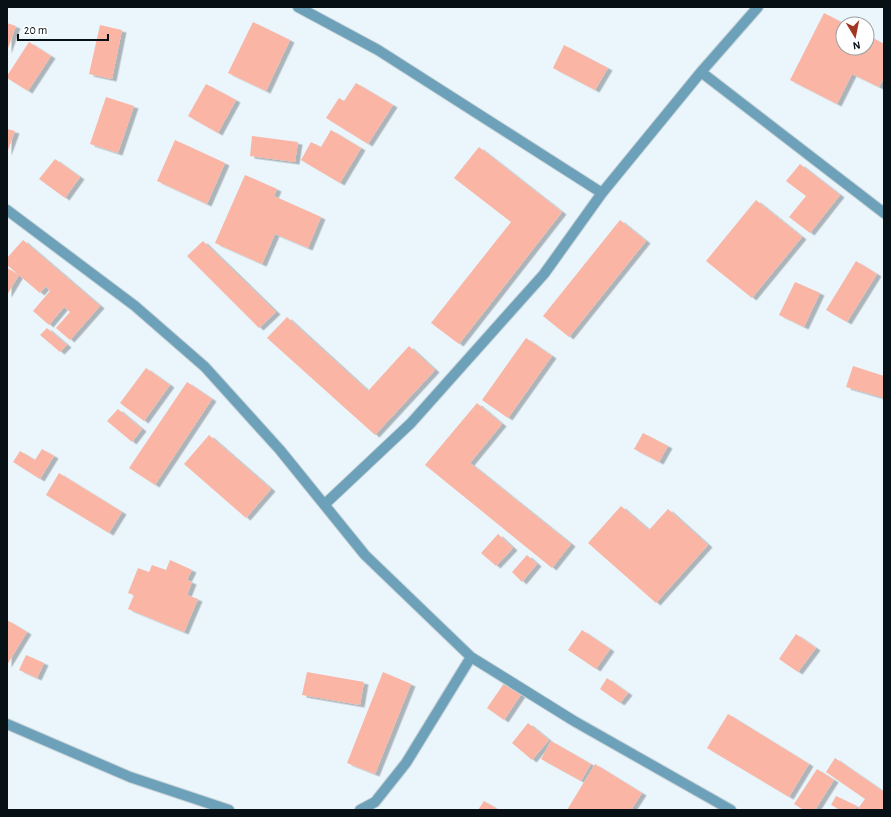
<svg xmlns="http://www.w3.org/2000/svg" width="891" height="817" viewBox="0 0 891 817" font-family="'Alegreya Sans',sans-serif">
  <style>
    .building { fill: #fab5a5; filter: url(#shadow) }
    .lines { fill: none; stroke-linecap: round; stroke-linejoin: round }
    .minor-casing { stroke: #c6d1d7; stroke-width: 12 }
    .minor { stroke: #6da1b9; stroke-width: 10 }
  </style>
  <defs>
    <filter id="shadow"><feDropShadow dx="4.5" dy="2.5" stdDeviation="0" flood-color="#0004"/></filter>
  </defs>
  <rect width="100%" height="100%" fill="#eaf6fc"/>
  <path class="building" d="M 824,13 L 845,24 L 843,24 L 843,48 L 867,48 L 867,35 L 884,44 L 884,78 L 879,87 L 852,74 L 837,104 L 790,80 Z
    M 253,22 L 290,40 L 266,91 L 228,73 Z
    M 7,23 L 16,26 L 7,51 Z
    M 100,25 L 122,30 L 112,79 L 89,74 Z
    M 29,42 L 51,56 L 28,91 L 7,78 L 7,76 Z
    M 564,45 L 608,68 L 595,90 L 553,68 Z
    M 356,83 L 393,105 L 368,144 L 326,118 L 339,98 L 344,101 Z
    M 206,84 L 236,100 L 218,133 L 188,116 Z
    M 106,97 L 134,106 L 118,153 L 90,144 Z
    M 7,129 L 15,131 L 7,153 Z
    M 331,130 L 361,148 L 340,183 L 301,160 L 311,142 L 321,147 Z
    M 252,136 L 298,142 L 295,162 L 250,156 Z
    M 175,140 L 225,163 L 207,204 L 157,181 Z
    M 479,147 L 562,212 L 459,344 L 431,323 L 511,222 L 454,178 Z
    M 55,159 L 80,177 L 65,198 L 39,179 Z
    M 800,164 L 840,195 L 810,233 L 789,217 L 806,196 L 786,181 Z
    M 245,175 L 277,189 L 274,196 L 321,217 L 308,248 L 275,234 L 262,264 L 215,243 Z
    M 756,200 L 802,237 L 752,298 L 706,261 Z
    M 620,220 L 646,241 L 569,337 L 543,316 Z
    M 23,240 L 100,306 L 70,340 L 56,328 L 70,312 L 64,307 L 49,325 L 33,311 L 50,291 L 46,286 L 40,293 L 7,265 L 7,258 Z
    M 203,241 L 276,312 L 259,328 L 187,256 Z
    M 856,261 L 877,274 L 847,322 L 826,310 Z
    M 7,268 L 19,275 L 7,295 Z
    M 795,282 L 820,293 L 804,327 L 779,315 Z
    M 287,317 L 368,391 L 409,346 L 435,370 L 375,435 L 267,338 Z
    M 47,328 L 67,345 L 60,352 L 40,335 Z
    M 526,338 L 552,356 L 508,418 L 482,400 Z
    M 853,366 L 884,376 L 884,398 L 846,387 Z
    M 146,368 L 170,385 L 144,421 L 120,403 Z
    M 187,382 L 212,399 L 155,485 L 129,468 Z
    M 477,403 L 502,424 L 470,463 L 571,544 L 552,568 L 425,465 Z
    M 118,409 L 142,429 L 132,442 L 107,421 Z
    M 643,433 L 668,446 L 659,462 L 634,449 Z
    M 209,435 L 271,489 L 246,518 L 184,464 Z
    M 42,449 L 54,456 L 40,479 L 13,462 L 20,451 L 35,460 Z
    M 59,473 L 122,512 L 109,533 L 46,495 Z
    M 621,506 L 649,530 L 668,509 L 708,545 L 656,603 L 588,543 Z
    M 498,534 L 513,548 L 496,566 L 481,553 Z
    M 527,555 L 537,564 L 522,582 L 512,572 Z
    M 170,560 L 192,570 L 187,580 L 192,582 L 187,595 L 198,599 L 184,632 L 128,609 L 134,595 L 128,593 L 138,568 L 149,572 L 152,565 L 166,570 Z
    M 7,620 L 27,632 L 7,665 Z
    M 582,630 L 610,649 L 596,669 L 568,650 Z
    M 796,634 L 816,648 L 798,672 L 779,659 Z
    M 26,655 L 44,663 L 37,678 L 19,670 Z
    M 307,672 L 364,682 L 360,705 L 302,695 Z
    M 383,672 L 411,684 L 375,774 L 347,763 Z
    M 607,678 L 628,693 L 620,703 L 600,689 Z
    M 507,679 L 524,690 L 504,720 L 487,708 Z
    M 728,714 L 809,764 L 789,797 L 707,748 Z
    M 528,723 L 549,740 L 532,760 L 512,743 Z
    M 551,741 L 591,764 L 581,781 L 541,759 Z
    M 835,758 L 884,792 L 884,810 L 857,810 L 865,799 L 826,772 Z
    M 595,764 L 642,793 L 631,810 L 567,810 Z
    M 817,769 L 834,780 L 815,810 L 804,810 L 794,804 Z
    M 836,796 L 857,806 L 855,810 L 841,810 L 831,805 Z
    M 484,801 L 499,810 L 478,810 Z"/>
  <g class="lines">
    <g class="minor-casing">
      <path id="minor" d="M 298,7 L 378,50 L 602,193
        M 701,72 L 884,213
        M 7,210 L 135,306 L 205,367 L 280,450 L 365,555 L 471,657 L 574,721 L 731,810
        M 325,504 L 411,423 L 544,274 L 602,193 L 701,72 L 758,7
        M 7,724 L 130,777 L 229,810
        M 360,810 L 375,802 L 406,763 L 471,657"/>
    </g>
    <use href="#minor" class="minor"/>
  </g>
  <rect width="891" height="817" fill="none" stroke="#061015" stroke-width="16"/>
  <g transform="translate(855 36) rotate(170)"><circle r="19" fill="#ffffff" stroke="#9b9fa1"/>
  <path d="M0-3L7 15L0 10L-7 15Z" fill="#a03720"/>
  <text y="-6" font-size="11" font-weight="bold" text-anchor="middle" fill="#061015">N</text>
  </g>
  <path d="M18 34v6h90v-6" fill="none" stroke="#061015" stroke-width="2"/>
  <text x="24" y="34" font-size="12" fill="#061015" stroke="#ffffff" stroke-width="3" paint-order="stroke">20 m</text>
</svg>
